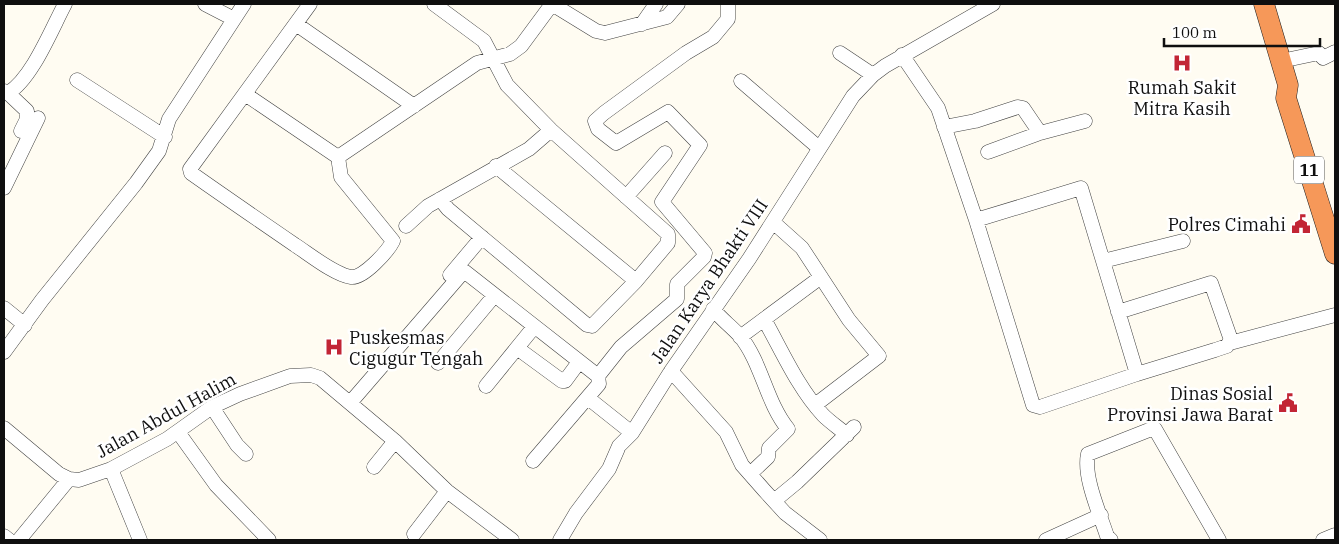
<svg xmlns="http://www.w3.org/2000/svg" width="1339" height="544" viewBox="0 0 1339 544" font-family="'IBM Plex Serif',serif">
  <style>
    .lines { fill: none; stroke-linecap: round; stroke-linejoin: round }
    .minor-casing { stroke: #424242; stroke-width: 15 }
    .highway-casing { stroke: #202020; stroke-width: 21 }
    .minor { stroke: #fff; stroke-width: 14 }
    .highway { stroke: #f69859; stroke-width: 20 }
    .labels { text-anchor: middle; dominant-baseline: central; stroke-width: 5; stroke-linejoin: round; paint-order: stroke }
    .shield { fill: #fff; stroke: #575757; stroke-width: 1 }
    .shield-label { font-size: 16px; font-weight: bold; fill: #0f0f0f }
    .poi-label { font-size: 18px; fill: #0f0f0f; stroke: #fff; text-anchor: end }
    .street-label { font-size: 18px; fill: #0f0f0f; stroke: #fff }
  </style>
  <rect width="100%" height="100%" fill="#fffcf2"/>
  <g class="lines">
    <g class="minor-casing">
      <path id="minor" d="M 205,4 L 234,19
        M 310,4 L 190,169 L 191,173 C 225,197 260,221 295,245 C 309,254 335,275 351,277 C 363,279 388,251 393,241 L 341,177 L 338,157 L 477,63 L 510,54 L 521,46 L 552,4 L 596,31 L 605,33 L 667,17 L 678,4
        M 434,4 L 484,41 L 507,85 L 551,130 L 668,234 L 668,243 L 636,281 L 592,326 L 587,325 L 448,209 L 440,199
        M 296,24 L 414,106
        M 642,24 L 656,4
        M 840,53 L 873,75
        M 902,55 L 938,108 L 976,220 L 1033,405 L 1040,407 L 1137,374 L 1215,350 L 1227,346 L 1231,340 L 1211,283 L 1118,312
        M 1281,61 L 1319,53 L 1323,58 L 1335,52
        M 77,80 L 165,137
        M 741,81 L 819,148
        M 4,91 L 8,93 L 27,111 L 27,119 L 21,131
        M 8,93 C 32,79 52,28 65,4
        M 245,94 L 338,157
        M 944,127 L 975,121 L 1018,107 L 1023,108 L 1040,133 L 1085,121
        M 988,152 L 1040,133
        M 496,166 L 636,281
        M 4,188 L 38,118
        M 626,197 L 665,153
        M 976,220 L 1081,188 L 1137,374
        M 773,222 L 802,248 L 849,320 L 879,356 L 815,405
        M 406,226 L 428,206 L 529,149 L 551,130
        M 1103,261 L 1183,241
        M 450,275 L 482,237
        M 4,308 L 25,325
        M 713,309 C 721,319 732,327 740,336 C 762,363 766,402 788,429 L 769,448 L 768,457 L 751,473
        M 764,319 C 782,351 798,388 823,415 C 830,422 839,428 847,435
        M 740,337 L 821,277
        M 1230,343 L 1335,315
        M 517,348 L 562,381 L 565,381 L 579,362
        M 4,352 L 42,300 L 136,183 L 159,151 L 169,119 L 244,4
        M 438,363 L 494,296
        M 671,371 L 726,432 L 742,465 L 764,490 L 785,513 L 820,540
        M 486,386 L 534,327
        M 588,398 L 632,433
        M 350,403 L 464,271 L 598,376
        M 212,407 L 237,445 L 246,454
        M 4,428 L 59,474 L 69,479 L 79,480 L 111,469 L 167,439 L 212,407 L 240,394 L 290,376 L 311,375 L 320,378 L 395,441 L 447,491 L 512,540
        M 178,432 L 216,485 L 269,540
        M 533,461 L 599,384 L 598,376 L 621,347 L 677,299 L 677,284 L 704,257 L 705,253 L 662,202 L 700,145 L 668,112 L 616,143 L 598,129 L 595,121 L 604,113 L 686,53 L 713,37 L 728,19 L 728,4
        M 374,467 L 395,441
        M 111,469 L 140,540
        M 774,501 L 797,482 L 854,427
        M 414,534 L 447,491
        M 4,536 L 9,540
        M 19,540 L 69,479
        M 560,540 L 576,513 L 609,469 L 619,446 L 632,433 L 671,371 L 749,259 L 853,96 L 873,75 L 885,66 L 993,4
        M 1046,540 L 1101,515
        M 1111,540 L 1107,536 C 1100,514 1083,477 1088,454 L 1149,430 L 1155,429 L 1219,540
        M 1323,540 L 1335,535"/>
    </g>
    <g class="highway-casing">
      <path id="highway" d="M 1264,4 L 1288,85 L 1286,98 L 1335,254"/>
    </g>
    <use href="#minor" class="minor"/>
    <use href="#highway" class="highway"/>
  </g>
  <defs>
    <g id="hospital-bare" transform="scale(1.5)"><path d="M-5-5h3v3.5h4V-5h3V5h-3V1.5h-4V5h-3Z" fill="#c22535" stroke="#fff" stroke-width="2.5" paint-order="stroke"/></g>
    <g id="civic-bare" transform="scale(1.5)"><path d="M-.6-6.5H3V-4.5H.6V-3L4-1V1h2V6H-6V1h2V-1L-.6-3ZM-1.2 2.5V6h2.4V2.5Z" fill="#c22535" stroke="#fff" stroke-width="2.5" paint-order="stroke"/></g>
  </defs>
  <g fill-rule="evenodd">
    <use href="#hospital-bare" x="1182" y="63"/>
    <use href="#civic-bare" x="1301" y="224"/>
    <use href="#hospital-bare" x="334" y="347"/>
    <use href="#civic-bare" x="1288" y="403"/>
  </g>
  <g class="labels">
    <rect class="shield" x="1294" y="156.5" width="30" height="27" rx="4"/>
    <g class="shield-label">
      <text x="1309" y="170">11</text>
    </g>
    <g class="poi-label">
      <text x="1182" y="87" text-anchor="middle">Rumah Sakit<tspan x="1182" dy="21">Mitra Kasih</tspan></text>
      <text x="1286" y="224">Polres Cimahi</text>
      <text x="349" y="337" text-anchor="start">Puskesmas<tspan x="349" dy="21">Cigugur Tengah</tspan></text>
      <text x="1273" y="393">Dinas Sosial<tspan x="1273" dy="21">Provinsi Jawa Barat</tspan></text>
    </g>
    <g class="street-label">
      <text transform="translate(709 281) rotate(-56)">Jalan Karya Bhakti VIII</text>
      <text transform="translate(166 415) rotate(-29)">Jalan Abdul Halim</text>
    </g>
  </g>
  <rect width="1339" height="544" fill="none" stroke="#0f0f0f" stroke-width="10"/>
  <path d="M1164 38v8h156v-8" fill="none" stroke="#0f0f0f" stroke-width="2.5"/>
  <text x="1172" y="38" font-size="15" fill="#0f0f0f" stroke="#ffffff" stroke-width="4" paint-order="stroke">100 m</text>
</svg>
